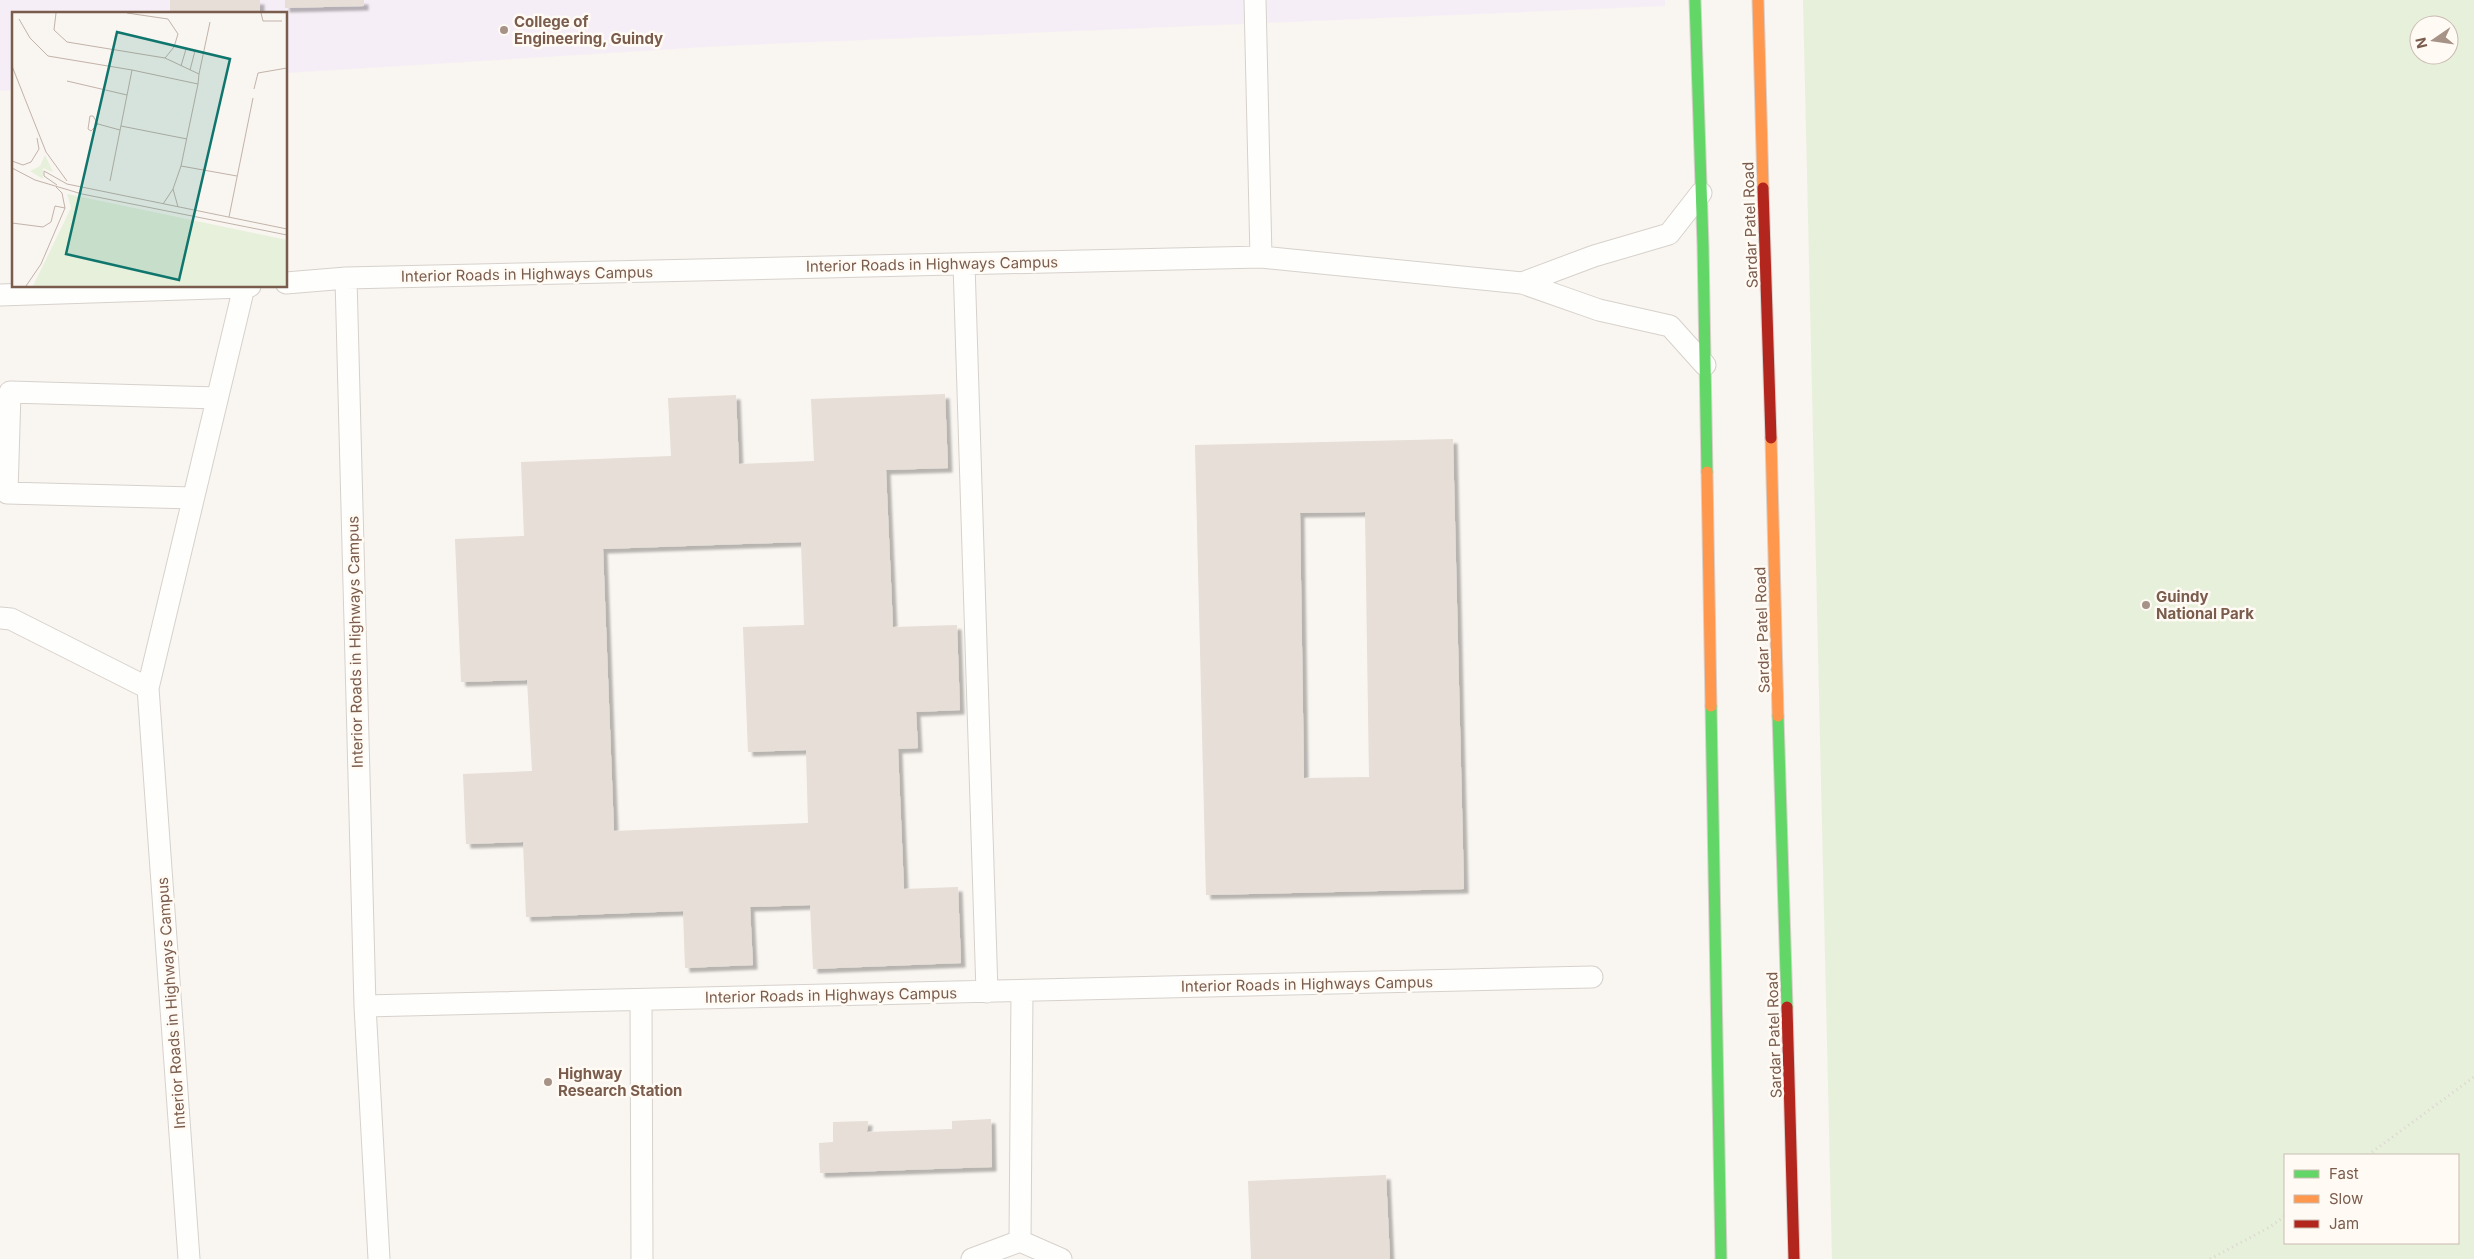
<svg xmlns="http://www.w3.org/2000/svg" width="2474" height="1259" viewBox="0 0 2474 1259" font-family="Inter,sans-serif">
  <style>
    .education { fill: #f6eef6 }
    .green { fill: #e7f0db; fill-rule: evenodd }
    .building { fill: #e6ded7; fill-rule: evenodd; filter: url(#shadow) }
    .lines { fill: none; stroke-linecap: round; stroke-linejoin: round }
    .lane-casing { stroke: #d7d1cb; stroke-width: 23 }
    .fast-casing { stroke: #dad1cc; stroke-width: 13 }
    .slow-casing { stroke: #dad1cc; stroke-width: 13 }
    .jam-casing { stroke: #dad1cc; stroke-width: 13 }
    .path { stroke: #dcd5d0; stroke-width: 3; stroke-dasharray: 1 4; stroke-linecap: butt }
    .lane { stroke: #fefefd; stroke-width: 21 }
    .fast { stroke: #63d668; stroke-width: 11 }
    .slow { stroke: #ff974d; stroke-width: 11 }
    .jam { stroke: #b3261e; stroke-width: 11 }
    .poi-dot { fill: #a69286; stroke: #fffaf3; stroke-width: 2 }
    .labels { text-anchor: middle; dominant-baseline: central; stroke-width: 5; stroke-linejoin: round; paint-order: stroke }
    .poi-label { font-size: 15px; font-weight: bold; fill: #7a5c4d; stroke: #fffaf3; text-anchor: start }
    .street-label { font-size: 15px; fill: #7a5c4d; stroke: #fffaf3 }
    .inset-road { fill: none; stroke: #c2b3aa; stroke-width: 1 }
    .view { fill: #0f766e; fill-opacity: 0.15; stroke: #0f766e; stroke-width: 2.5 }
    .inset-edge { fill: none; stroke: #7a5c4d; stroke-width: 2.5 }
  </style>
  <defs>
    <filter id="shadow"><feDropShadow dx="4.5" dy="4.5" stdDeviation="1" flood-color="#0004"/></filter>
  </defs>
  <rect width="100%" height="100%" fill="#f9f5f0"/>
  <path class="education" d="M 0,0 L 1665,0 L 1665,6 L 723,46 L 286,73 L 286,14 L 14,14 L 14,90 L 0,91 Z"/>
  <path class="green" d="M 1803,0 L 2474,0 L 2474,1259 L 1832,1259 ZM 2419,25 L 2449,25 L 2449,55 L 2419,55 ZM 2285,1155 L 2458,1155 L 2458,1243 L 2285,1243 Z"/>
  <path class="building" d="M 170,0 L 260,0 L 260,14 L 170,14 Z
    M 285,0 L 364,0 L 364,6 L 285,8 Z
    M 945,394 L 948,468 L 886,470 L 893,627 L 957,625 L 960,710 L 916,712 L 918,748 L 898,749 L 904,889 L 958,887 L 961,963 L 813,969 L 810,905 L 750,907 L 753,965 L 685,968 L 683,911 L 526,917 L 523,842 L 466,844 L 463,774 L 532,771 L 527,680 L 461,682 L 455,539 L 524,536 L 521,462 L 671,456 L 668,398 L 736,395 L 739,464 L 814,461 L 811,399 ZM 801,542 L 804,625 L 743,627 L 748,752 L 806,750 L 808,823 L 614,831 L 603,549 Z
    M 1453,439 L 1464,889 L 1206,895 L 1195,445 ZM 1365,512 L 1369,777 L 1304,778 L 1300,513 Z
    M 991,1119 L 992,1167 L 820,1173 L 819,1143 L 833,1142 L 833,1122 L 868,1121 L 867,1132 L 952,1129 L 952,1121 Z
    M 1386,1175 L 1390,1259 L 1251,1259 L 1248,1181 Z"/>
  <g class="lines">
    <g class="lane-casing">
      <path id="lane" d="M 1255,0 L 1261,257 L 346,278 L 365,1006 L 1592,977
        M 1701,193 L 1669,234 L 1594,256 L 1522,283 L 1599,310 L 1670,326 L 1705,365
        M 1261,257 L 1522,283
        M 964,264 L 987,992
        M 286,283 L 346,278
        M 0,295 L 244,287
        M 193,498 L 7,493 L 10,392 L 217,398
        M 0,618 L 11,619 L 148,688
        M 641,1000 L 642,1259
        M 365,1006 L 379,1259
        M 1020,1241 L 1022,991
        M 189,1259 L 148,688 L 244,287 L 250,286
        M 972,1259 L 1020,1241 L 1061,1259"/>
    </g>
    <g class="fast-casing">
      <path id="fast" d="M 1695,0 L 1703,246 L 1707,472
        M 1711,706 L 1721,1259
        M 1778,716 L 1787,1007"/>
    </g>
    <g class="slow-casing">
      <path id="slow" d="M 1758,0 L 1763,188
        M 1771,438 L 1778,716
        M 1707,472 L 1711,706"/>
    </g>
    <g class="jam-casing">
      <path id="jam" d="M 1763,188 L 1771,438
        M 1787,1007 L 1794,1259"/>
    </g>
    <path class="path" d="M 2368,1155 L 2474,1077
      M 2210,1259 L 2270,1227 L 2285,1216"/>
    <use href="#lane" class="lane"/>
    <use href="#fast" class="fast"/>
    <use href="#slow" class="slow"/>
    <use href="#jam" class="jam"/>
  </g>
  <g class="poi-dot">
    <circle cx="504" cy="30" r="5"/>
    <circle cx="2146" cy="605" r="5"/>
    <circle cx="548" cy="1082" r="5"/>
  </g>
  <g class="labels">
    <g class="poi-label">
      <text x="514" y="21">College of<tspan x="514" dy="17">Engineering, Guindy</tspan></text>
      <text x="2156" y="596">Guindy<tspan x="2156" dy="17">National Park</tspan></text>
      <text x="558" y="1073">Highway<tspan x="558" dy="17">Research Station</tspan></text>
    </g>
    <g class="street-label">
      <text transform="translate(1750 225) rotate(-92)">Sardar Patel Road</text>
      <text transform="translate(932 264) rotate(-1)">Interior Roads in Highways Campus</text>
      <text transform="translate(527 274) rotate(-1)">Interior Roads in Highways Campus</text>
      <text transform="translate(1762 630) rotate(-92)">Sardar Patel Road</text>
      <text transform="translate(355 642) rotate(-91)">Interior Roads in Highways Campus</text>
      <text transform="translate(1307 984) rotate(-1)">Interior Roads in Highways Campus</text>
      <text transform="translate(831 995) rotate(-1)">Interior Roads in Highways Campus</text>
      <text transform="translate(171 1003) rotate(-94)">Interior Roads in Highways Campus</text>
      <text transform="translate(1774 1035) rotate(-92)">Sardar Patel Road</text>
    </g>
  </g>
  <g transform="translate(12 12)">
    <rect width="275" height="275" fill="#f9f5f0"/>
    <path d="M 33,143 L 41,160 L 31,156 L 31,167 L 18,159 L 28,154 ZM 55,182 L 275,228 L 275,274 L 21,274 L 59,196 Z" fill="#e7f0db"/>
    <path class="inset-road" d="M 44,1 L 42,18 L 55,30 L 153,46 L 187,62 L 186,72M 115,1 L 156,7 L 166,22 L 162,35 L 153,46M 249,1 L 251,9 L 270,9M 7,7 L 18,26 L 36,44 L 120,58M 0,54 L 34,140 L 55,169M 169,54 L 174,37 L 183,39 L 178,58M 187,62 L 198,10M 55,69 L 115,83M 242,77 L 246,61 L 275,56M 78,104 L 81,104 L 86,112 L 79,119 L 76,117 ZM 86,112 L 108,118M 109,114 L 175,127M 0,149 L 11,153 L 19,150 L 27,137 L 25,126M 0,156 L 23,168 L 70,182 L 275,223M 98,169 L 120,58 L 186,72 L 169,154 L 225,164M 45,173 L 32,164 L 32,159 L 55,172 L 275,217M 161,177 L 169,154M 151,192 L 161,177 L 166,195M 217,205 L 241,86M 0,211 L 31,215 L 39,210 L 43,194 L 53,196M 14,274 L 29,252 L 53,196 L 50,181 L 44,175"/>
    <path class="view" d="M 105,20 L 218,47 L 167,268 L 54,242 Z"/>
    <rect width="275" height="275" class="inset-edge"/>
  </g>
  <rect x="2284" y="1154" width="175" height="90" fill="#fffaf3" stroke="#cabbb1"/>
  <rect x="2294" y="1170" width="25" height="8" fill="#63d668" stroke="#cabbb1"/>
  <text x="2329" y="1179" font-size="15" fill="#7a5c4d">Fast</text>
  <rect x="2294" y="1195" width="25" height="8" fill="#ff974d" stroke="#cabbb1"/>
  <text x="2329" y="1204" font-size="15" fill="#7a5c4d">Slow</text>
  <rect x="2294" y="1220" width="25" height="8" fill="#b3261e" stroke="#cabbb1"/>
  <text x="2329" y="1229" font-size="15" fill="#7a5c4d">Jam</text>
  <g transform="translate(2434 40) rotate(257)"><circle r="24" fill="#fffaf3" stroke="#cabbb1"/>
  <path d="M0-4L9 19L0 12L-9 19Z" fill="#a69286"/>
  <text y="-8" font-size="14" font-weight="bold" text-anchor="middle" fill="#7a5c4d">N</text>
  </g>
</svg>
